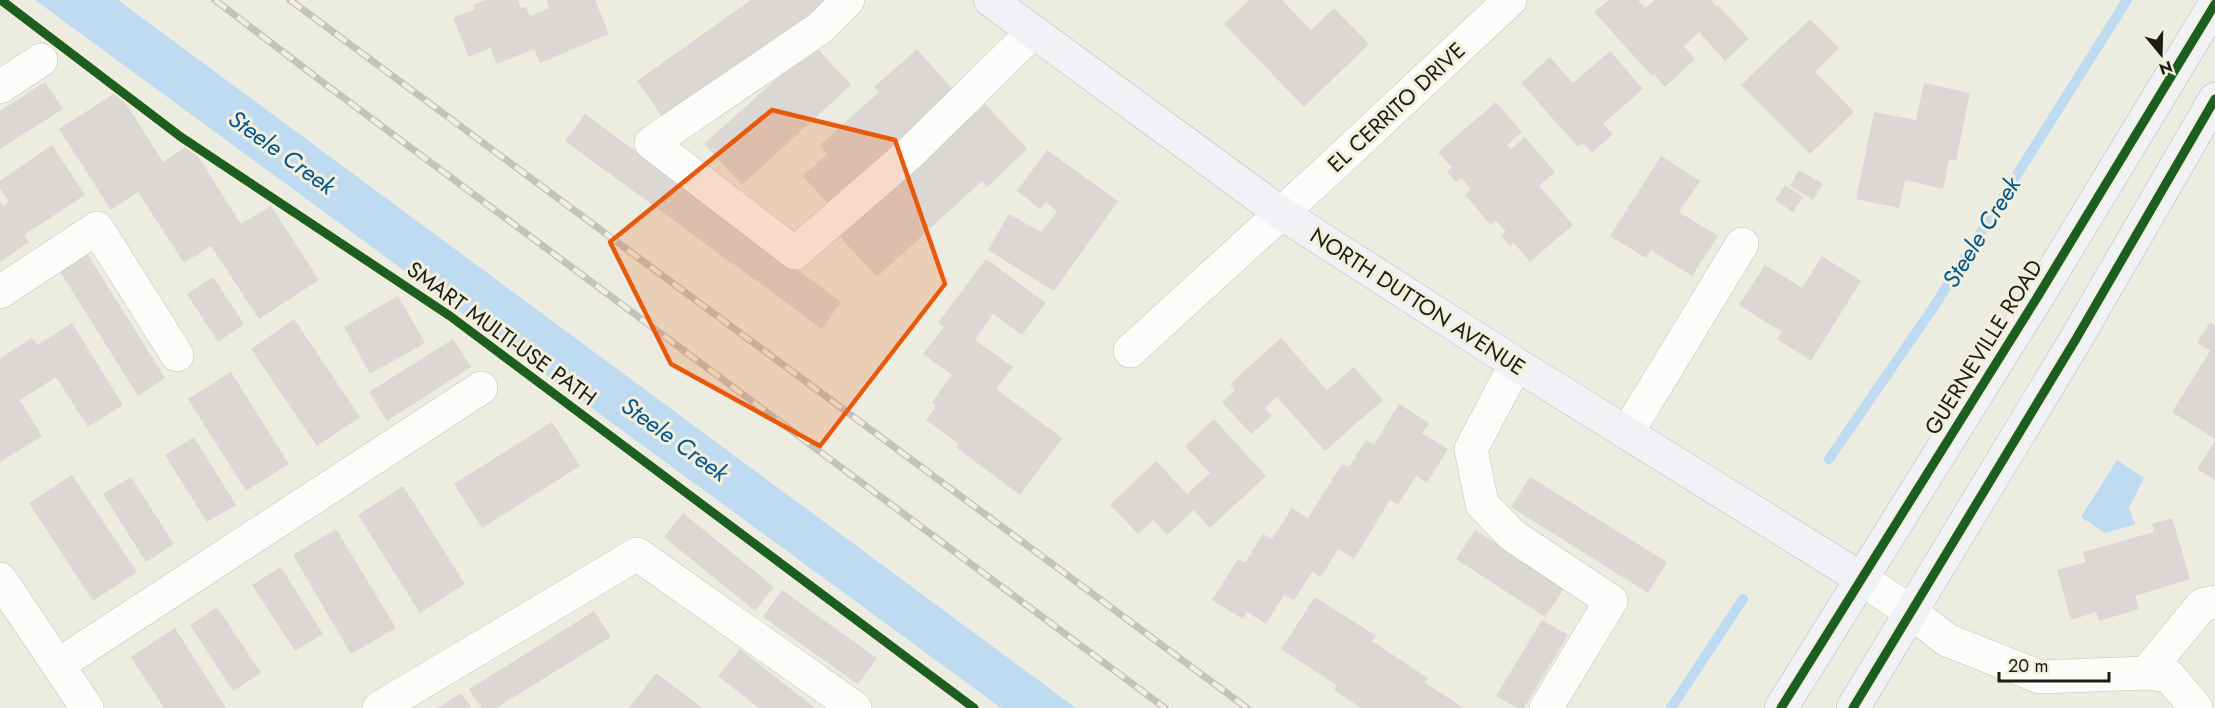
<svg xmlns="http://www.w3.org/2000/svg" width="2215" height="708" viewBox="0 0 2215 708" font-family="Jost,sans-serif">
  <style>
    .water { fill: #bfdbf2 }
    .lines { fill: none; stroke-linecap: round; stroke-linejoin: round }
    .stream { stroke: #bfdbf2; stroke-width: 10 }
    .building { fill: #dbd7d5 }
    .minor-casing { stroke: #c4c2ba; stroke-width: 34 }
    .major-casing { stroke: #b8b8ba; stroke-width: 34 }
    .minor { stroke: #fcfcfa; stroke-width: 33 }
    .major { stroke: #f1f2f5; stroke-width: 33 }
    .rail-casing { stroke: #c2c2bf; stroke-width: 7 }
    .rail { stroke: #f2efdc; stroke-width: 4.5; stroke-dasharray: 14; stroke-linecap: butt }
    .cycleway-casing { stroke: #f2efdc; stroke-width: 13 }
    .cycleway { stroke: #1b5e20; stroke-width: 9 }
    .marked { fill: #e8590c; fill-opacity: 0.2; stroke: #e8590c; stroke-width: 4.5; stroke-linejoin: round }
    .labels { text-anchor: middle; dominant-baseline: central; stroke-width: 6; stroke-linejoin: round; paint-order: stroke }
    .street-label { font-size: 22px; fill: #1d1c15; stroke: #f2efdc }
    .water-label { font-size: 24px; font-style: italic; fill: #01578f; stroke: #f2efdc }
  </style>
  <rect width="100%" height="100%" fill="#edece1"/>
  <path class="water" d="M 35,0 L 118,0 L 1076,708 L 1001,708 Z
    M 2117,460 L 2144,478 L 2129,508 L 2135,524 L 2105,533 L 2081,517 Z"/>
  <g class="lines">
    <path class="stream" d="M 1829,459 L 1935,305 L 2127,0
      M 1671,708 L 1743,599"/>
  </g>
  <path class="building" d="M 486,0 L 518,0 L 521,8 L 526,7 L 530,16 L 549,8 L 546,0 L 595,0 L 609,34 L 540,63 L 534,49 L 497,64 L 490,48 L 469,57 L 453,18 L 475,9 L 473,5 Z
    M 751,0 L 822,0 L 830,12 L 669,126 L 637,81 Z
    M 1249,0 L 1282,0 L 1311,30 L 1334,8 L 1369,44 L 1304,107 L 1224,24 Z
    M 1609,0 L 1638,0 L 1645,8 L 1655,0 L 1711,0 L 1717,7 L 1718,5 L 1749,39 L 1725,61 L 1699,32 L 1684,46 L 1695,59 L 1665,87 L 1654,74 L 1652,76 L 1594,12 Z
    M 1810,19 L 1839,48 L 1815,72 L 1854,112 L 1810,154 L 1741,85 Z
    M 814,45 L 851,85 L 742,185 L 704,144 Z
    M 917,49 L 959,97 L 857,187 L 852,181 L 827,203 L 803,176 L 827,154 L 820,145 L 879,92 L 874,87 Z
    M 1610,51 L 1643,89 L 1603,124 L 1613,134 L 1592,153 L 1583,143 L 1578,147 L 1521,83 L 1550,57 L 1573,83 Z
    M 45,82 L 63,109 L 0,149 L 0,111 Z
    M 1924,83 L 1970,93 L 1956,161 L 1949,159 L 1943,189 L 1905,180 L 1899,208 L 1856,199 L 1874,112 L 1916,120 Z
    M 118,91 L 163,162 L 190,144 L 241,224 L 271,206 L 319,280 L 259,319 L 211,246 L 184,263 L 138,192 L 111,210 L 59,129 Z
    M 1496,102 L 1522,132 L 1507,145 L 1511,149 L 1525,137 L 1555,172 L 1539,186 L 1573,225 L 1530,262 L 1514,243 L 1510,246 L 1501,236 L 1506,232 L 1496,220 L 1491,225 L 1465,195 L 1471,189 L 1461,178 L 1456,182 L 1447,172 L 1452,168 L 1438,152 Z
    M 985,104 L 1027,149 L 987,187 L 982,181 L 877,277 L 840,237 Z
    M 585,114 L 841,302 L 822,329 L 565,141 Z
    M 52,145 L 85,195 L 24,235 L 29,242 L 0,262 L 0,201 L 3,206 L 9,202 L 0,189 L 0,181 Z
    M 1047,150 L 1118,201 L 1054,291 L 988,250 L 1009,214 L 1041,232 L 1057,212 L 1046,202 L 1040,209 L 1017,191 Z
    M 1661,156 L 1700,181 L 1679,212 L 1718,236 L 1692,276 L 1651,250 L 1646,258 L 1610,236 Z
    M 1799,170 L 1823,184 L 1813,200 L 1790,186 Z
    M 1785,185 L 1803,197 L 1793,212 L 1775,200 Z
    M 86,252 L 165,378 L 138,396 L 59,270 Z
    M 1822,256 L 1861,281 L 1811,361 L 1777,339 L 1782,332 L 1739,305 L 1765,265 L 1802,288 Z
    M 986,259 L 1046,303 L 1022,335 L 993,314 L 975,340 L 1013,367 L 996,389 L 1062,438 L 1020,495 L 957,448 L 959,444 L 926,420 L 936,406 L 932,402 L 952,375 L 923,354 L 944,327 L 938,323 Z
    M 213,277 L 244,324 L 218,342 L 187,294 Z
    M 398,296 L 425,343 L 370,374 L 344,327 Z
    M 294,319 L 360,417 L 317,446 L 251,349 Z
    M 2210,322 L 2215,325 L 2215,439 L 2172,412 L 2210,351 L 2197,343 Z
    M 72,323 L 123,405 L 88,427 L 56,377 L 20,400 L 42,436 L 0,462 L 0,358 L 32,338 L 37,345 Z
    M 1281,338 L 1327,390 L 1354,367 L 1383,400 L 1325,451 L 1277,397 L 1265,408 L 1272,416 L 1251,434 L 1222,402 L 1235,390 L 1230,384 Z
    M 453,339 L 471,367 L 387,421 L 369,392 Z
    M 231,372 L 289,464 L 246,491 L 188,399 Z
    M 1399,404 L 1429,423 L 1422,433 L 1448,449 L 1427,483 L 1416,476 L 1398,505 L 1390,500 L 1354,559 L 1338,549 L 1321,577 L 1312,572 L 1294,600 L 1284,595 L 1266,624 L 1247,612 L 1243,619 L 1212,600 L 1238,559 L 1245,563 L 1263,534 L 1272,539 L 1292,508 L 1308,518 L 1342,464 L 1349,467 L 1366,440 L 1374,445 Z
    M 1214,419 L 1266,476 L 1210,528 L 1194,510 L 1167,535 L 1153,520 L 1138,534 L 1110,505 L 1156,461 L 1187,494 L 1210,473 L 1185,446 Z
    M 552,422 L 580,466 L 482,528 L 454,484 Z
    M 194,437 L 236,505 L 207,522 L 165,455 Z
    M 2215,441 L 2215,480 L 2197,469 Z
    M 72,475 L 137,572 L 93,601 L 29,503 Z
    M 131,477 L 174,544 L 146,562 L 103,494 Z
    M 1530,477 L 1667,562 L 1648,593 L 1511,507 Z
    M 403,486 L 465,584 L 420,613 L 358,515 Z
    M 683,513 L 774,587 L 755,611 L 664,537 Z
    M 2172,518 L 2190,579 L 2135,596 L 2139,609 L 2099,621 L 2096,612 L 2071,620 L 2057,570 L 2086,562 L 2083,552 L 2154,532 L 2152,524 Z
    M 336,529 L 396,628 L 351,654 L 293,555 Z
    M 1475,530 L 1565,587 L 1545,617 L 1456,559 Z
    M 281,567 L 323,634 L 295,651 L 252,585 Z
    M 782,590 L 877,658 L 858,684 L 763,617 Z
    M 1315,597 L 1376,636 L 1372,641 L 1428,678 L 1425,683 L 1464,708 L 1361,708 L 1334,690 L 1337,685 L 1281,649 Z
    M 217,607 L 261,673 L 233,691 L 190,625 Z
    M 594,611 L 611,637 L 496,708 L 481,708 L 469,689 Z
    M 1542,620 L 1568,635 L 1524,708 L 1517,708 L 1496,696 Z
    M 175,628 L 226,708 L 164,708 L 131,657 Z
    M 740,649 L 815,708 L 759,708 L 718,676 Z
    M 656,673 L 703,708 L 629,708 Z
    M 461,693 L 471,708 L 437,708 Z"/>
  <g class="lines">
    <g class="minor-casing">
      <path id="minor" d="M 848,0 L 820,28 L 651,143 L 795,253 L 909,154 L 1033,32
        M 0,87 L 41,60
        M 0,292 L 97,228 L 177,355
        M 1130,351 L 1335,164 L 1510,0
        M 1516,364 L 1471,449 L 1482,504 L 1512,535 L 1611,601 L 1546,708
        M 1627,433 L 1742,244
        M 0,579 L 87,708
        M 1862,579 L 1911,612 L 1947,640 L 2040,677 L 2146,673 L 2169,676 L 2196,708
        M 58,665 L 481,388
        M 2146,673 L 2202,605 L 2215,602
        M 379,708 L 637,554 L 855,708"/>
    </g>
    <g class="major-casing">
      <path id="major" d="M 990,0 L 1281,213 L 1516,364 L 1862,579
        M 1781,708 L 2038,296 L 2215,4
        M 1853,708 L 2076,339 L 2215,99"/>
    </g>
    <use href="#minor" class="minor"/>
    <use href="#major" class="major"/>
    <g class="rail-casing">
      <path id="rail" d="M 215,0 L 329,87 L 1165,708
        M 290,0 L 1247,708"/>
    </g>
    <use href="#rail" class="rail"/>
    <g class="cycleway-casing">
      <path id="cycleway" d="M 1,0 L 181,137 L 450,316 L 974,708
        M 1781,708 L 2038,296 L 2215,4
        M 1853,708 L 2076,339 L 2215,99"/>
    </g>
    <use href="#cycleway" class="cycleway"/>
  </g>
  <path class="marked" d="M 772,110 L 895,140 L 945,284 L 820,446 L 671,364 L 610,242 Z"/>
  <g class="labels">
    <g class="street-label">
      <text transform="translate(1396 107) rotate(-43)">EL CERRITO DRIVE</text>
      <text transform="translate(1418 301) rotate(33)">NORTH DUTTON AVENUE</text>
      <text transform="translate(502 333) rotate(36)">SMART MULTI-USE PATH</text>
      <text transform="translate(1983 347) rotate(-58)">GUERNEVILLE ROAD</text>
    </g>
    <g class="water-label">
      <text transform="translate(282 152) rotate(36)">Steele Creek</text>
      <text transform="translate(1981 232) rotate(-58)">Steele Creek</text>
      <text transform="translate(675 439) rotate(36)">Steele Creek</text>
    </g>
  </g>
  <g transform="translate(2161 54) rotate(161)" stroke="#f2efdc" stroke-width="4.5" paint-order="stroke">
  <path d="M0-4.5L10 22L0 15L-10 22Z" fill="#1d1c15"/>
  <text y="-9" font-size="16" font-weight="bold" text-anchor="middle" fill="#1d1c15">N</text>
  </g>
  <path d="M1999 672v9h110v-9" fill="none" stroke="#1d1c15" stroke-width="3"/>
  <text x="2008" y="672" font-size="18" fill="#1d1c15" stroke="#f2efdc" stroke-width="4.5" paint-order="stroke">20 m</text>
</svg>
